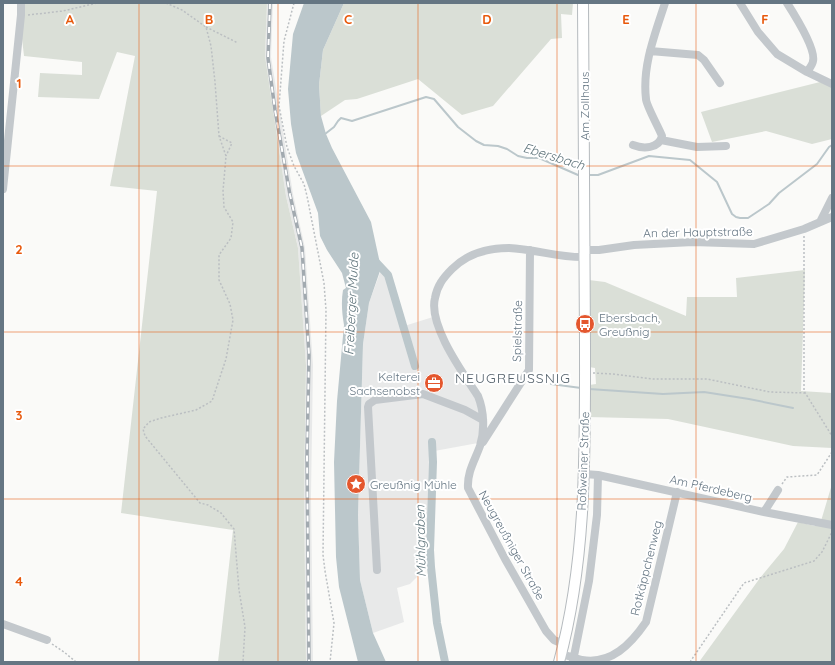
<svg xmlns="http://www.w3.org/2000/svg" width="835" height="665" viewBox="0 0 835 665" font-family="Quicksand,sans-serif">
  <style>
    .built { fill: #e8e9e9 }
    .green { fill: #dadfd7 }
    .water { fill: #bbc7cb }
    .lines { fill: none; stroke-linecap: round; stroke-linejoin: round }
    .stream { stroke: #bbc7cb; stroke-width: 2 }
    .canal { stroke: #bbc7cb; stroke-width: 8 }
    .major-casing { stroke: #b5babe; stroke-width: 12 }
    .path { stroke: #bbbfc2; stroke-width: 1.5; stroke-dasharray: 2 2; stroke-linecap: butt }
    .minor { stroke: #c3c8cc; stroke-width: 8 }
    .major { stroke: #fff; stroke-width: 10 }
    .rail-casing { stroke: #a2aab0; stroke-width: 3.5 }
    .rail { stroke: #fff; stroke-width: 2; stroke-dasharray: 6; stroke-linecap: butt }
    .grid { fill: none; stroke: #e8590c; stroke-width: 1; stroke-opacity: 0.55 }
    .labels { text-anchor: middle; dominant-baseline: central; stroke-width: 4; stroke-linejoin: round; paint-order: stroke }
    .street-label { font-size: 12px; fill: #657683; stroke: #fff }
    .poi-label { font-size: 12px; fill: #657683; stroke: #fff; text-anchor: start }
    .water-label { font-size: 13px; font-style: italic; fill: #60757c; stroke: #fff }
    .quarter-label { font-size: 14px; letter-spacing: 1px; fill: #57646e; stroke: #fff }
    .grid-label { font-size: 13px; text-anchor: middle; font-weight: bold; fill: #e8590c; stroke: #fff; stroke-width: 4; stroke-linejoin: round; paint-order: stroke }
  </style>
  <rect width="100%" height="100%" fill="#fafaf8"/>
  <path class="built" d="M 267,3 L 273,3 L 271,57 L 293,194 L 305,248 L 313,365 L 311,495 L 313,662 L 306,662 L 304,495 L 306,365 L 298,248 L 286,196 L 265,56 Z
    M 381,270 L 387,276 L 401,327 L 433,317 L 480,407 L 480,430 L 478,443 L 429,452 L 428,566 L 410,584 L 397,588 L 404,622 L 373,633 L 360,580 L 358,515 L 363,344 L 369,303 Z"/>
  <path class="green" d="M 16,3 L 267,3 L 265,56 L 286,196 L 298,248 L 306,365 L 304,495 L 306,662 L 218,662 L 233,530 L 121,513 L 157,191 L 110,186 L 135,56 L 117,52 L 99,99 L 38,97 L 40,73 L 82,75 L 82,62 L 24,56 L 18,4 Z
    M 344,3 L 573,3 L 572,15 L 561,14 L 562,38 L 551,39 L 493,106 L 462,115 L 418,79 L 357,99 L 345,100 L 321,116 L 319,85 L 323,50 Z
    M 820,82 L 832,87 L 832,139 L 812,144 L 766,131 L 712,142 L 701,112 Z
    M 805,270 L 801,391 L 832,393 L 832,448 L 793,446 L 668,419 L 588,417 L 589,385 L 596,384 L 595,368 L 589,367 L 589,280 L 605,282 L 686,316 L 687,297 L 737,297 L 736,278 Z
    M 832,484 L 832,662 L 699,662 L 760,578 L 784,549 L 798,522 L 815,526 L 821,521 Z"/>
  <path class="water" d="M 304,3 L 344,3 L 323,50 L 319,85 L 321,116 L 326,134 L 332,148 L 371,222 L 381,268 L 369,303 L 363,344 L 358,515 L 360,580 L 373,633 L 386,662 L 358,662 L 339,587 L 336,557 L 334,462 L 337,401 L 344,325 C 342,313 341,302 343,290 L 346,288 L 342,273 L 327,250 L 320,236 L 318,213 L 296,153 L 291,124 L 288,89 L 293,34 Z"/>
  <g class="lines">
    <path class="stream" d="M 325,134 L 334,127 L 338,121 L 341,118 L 352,121 L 426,97 L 434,99 L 458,127 L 476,141 L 484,145 L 498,146 L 507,149 L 518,156 L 527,158 L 539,158 L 578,175 L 582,175
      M 588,175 L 598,175 L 649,156 L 690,160 L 717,182 L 732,214 L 736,217 L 740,218 L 748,218 L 769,204 L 779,193 L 817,164 L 829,147 L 832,145
      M 551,384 L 581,388
      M 589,389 L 663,394 L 704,392 L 749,399 L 793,408"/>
    <path class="canal" d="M 374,260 L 388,275 L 415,366
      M 432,442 L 433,462 L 430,550 L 431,567 L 437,623 L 445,662"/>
    <g class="major-casing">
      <path id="major" d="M 559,662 C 587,559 585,451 585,345 C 585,231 584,117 583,3"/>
    </g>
    <path class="path" d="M 166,3 L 182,10 L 206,27 L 211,46 L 215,82 L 219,136 L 226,156 L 223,191 L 224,207 L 233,222 L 231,238 L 219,255 L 219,280 L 230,304 L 233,320 L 226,359 L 212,401 L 196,410 L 161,418 L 149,422 L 143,429 L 145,436 L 200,503 L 208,505 L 221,513 L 234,529 L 239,590 L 245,627 L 243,662
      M 294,3 L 284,41 L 279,106 L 287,147 L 294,166 L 304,184 L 307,196 L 324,283 L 326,310 L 323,555 L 325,571 L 334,623 L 330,662
      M 28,15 L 63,11 L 97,3
      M 206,27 L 238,43
      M 219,136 L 232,143 L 226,156
      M 804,236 L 804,391 L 832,436
      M 593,373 L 613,374 L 653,379 L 707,379 L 770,392 L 806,393
      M 782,484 L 787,477 L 817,475 L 832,452
      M 52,644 L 64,652 L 76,662
      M 690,662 L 744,583 L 814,561 L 822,552 L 832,532"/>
    <path class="minor" d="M 740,3 L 758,32 L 777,54 L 807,72 L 832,84
      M 787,3 C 794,14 816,49 813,61 C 813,64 809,69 807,72
      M 650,51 L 698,55 L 704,60 L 720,83
      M 661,140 L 697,147 L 726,146
      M 633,145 C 643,149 659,149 662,136 C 659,128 646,105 646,99 C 642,66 655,34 665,3
      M 3,189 L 21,15 L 21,3
      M 820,222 L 832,198
      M 585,250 L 599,250 L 634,245 L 693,242 L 754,244 L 804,229 L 832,217
      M 483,442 L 529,370 L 530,250
      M 584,474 L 598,475 L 764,512 L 832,525
      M 764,512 L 778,490
      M 377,570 L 368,407 L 369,404 L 375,400 L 423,394 L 465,410 L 483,420
      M 3,624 L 47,640
      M 563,644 L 554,640 L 546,631 L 505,559 L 468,488 C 467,472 475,460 480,446 C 485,430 484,411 478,396 C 463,373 428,325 435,298 C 437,286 443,278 452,269 C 468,253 487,248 509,248 C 535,249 560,258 585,257
      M 561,654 C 568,656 575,658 582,660 C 611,665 631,644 646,622 L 677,492
      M 573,661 L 589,581 L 597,515 L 598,475"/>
    <use href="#major" class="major"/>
    <g class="rail-casing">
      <path id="rail" d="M 270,3 L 268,58 L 275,110 L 290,195 L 302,248 L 309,355 L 307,456 L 309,662"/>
    </g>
    <use href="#rail" class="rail"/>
  </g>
  <path class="grid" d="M 139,3 L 139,662M 278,3 L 278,662M 418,3 L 418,662M 557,3 L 557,662M 696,3 L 696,662M 3,166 L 832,166M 3,332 L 832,332M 3,499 L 832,499"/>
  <defs>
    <g id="bus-disc" transform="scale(1)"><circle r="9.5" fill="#e4572e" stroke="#fff"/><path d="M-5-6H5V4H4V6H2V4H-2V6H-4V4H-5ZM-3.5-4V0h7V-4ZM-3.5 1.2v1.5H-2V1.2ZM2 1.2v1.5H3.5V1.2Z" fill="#fff"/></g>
    <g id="office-disc" transform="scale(1)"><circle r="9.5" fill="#e4572e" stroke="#fff"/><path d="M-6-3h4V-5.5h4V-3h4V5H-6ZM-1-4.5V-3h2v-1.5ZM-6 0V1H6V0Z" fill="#fff"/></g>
    <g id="sight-disc" transform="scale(1)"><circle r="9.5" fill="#e4572e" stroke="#fff"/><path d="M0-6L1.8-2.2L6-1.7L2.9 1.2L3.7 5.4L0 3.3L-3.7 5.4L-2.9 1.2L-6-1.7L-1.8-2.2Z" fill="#fff"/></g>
  </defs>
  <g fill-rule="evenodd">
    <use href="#bus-disc" x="585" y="324"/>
    <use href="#office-disc" x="434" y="383"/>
    <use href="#sight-disc" x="356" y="484"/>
  </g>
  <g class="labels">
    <g class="street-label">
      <text transform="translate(584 106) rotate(-90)">Am Zollhaus</text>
      <text transform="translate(698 232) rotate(-1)">An der Hauptstraße</text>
      <text transform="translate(517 331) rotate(-89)">Spielstraße</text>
      <text transform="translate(583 461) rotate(-88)">Roßweiner Straße</text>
      <text transform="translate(711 488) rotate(13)">Am Pferdeberg</text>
      <text transform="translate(512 545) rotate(61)">Neugreußniger Straße</text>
      <text transform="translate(646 568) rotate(-76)">Rotkäppchenweg</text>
    </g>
    <g class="poi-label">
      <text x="599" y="317">Ebersbach,<tspan x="599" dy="14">Greußnig</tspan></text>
      <text x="420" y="376" text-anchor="end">Kelterei<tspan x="420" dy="14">Sachsenobst</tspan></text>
      <text x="370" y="484">Greußnig Mühle</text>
    </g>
    <g class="water-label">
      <text transform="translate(554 156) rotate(17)">Ebersbach</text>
      <text transform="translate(351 304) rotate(-87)">Freiberger Mulde</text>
      <text transform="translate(420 541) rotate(-91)">Mühlgraben</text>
    </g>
    <g class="quarter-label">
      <text x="513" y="378">NEUGREUSSNIG</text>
    </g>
  </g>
  <g class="grid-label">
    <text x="70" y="24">A</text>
    <text x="209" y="24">B</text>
    <text x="348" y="24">C</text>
    <text x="487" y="24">D</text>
    <text x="626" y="24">E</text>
    <text x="765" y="24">F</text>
    <text x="19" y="88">1</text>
    <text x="19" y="254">2</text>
    <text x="19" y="420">3</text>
    <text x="19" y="586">4</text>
  </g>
  <rect width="835" height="665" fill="none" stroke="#657683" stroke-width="8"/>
</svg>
